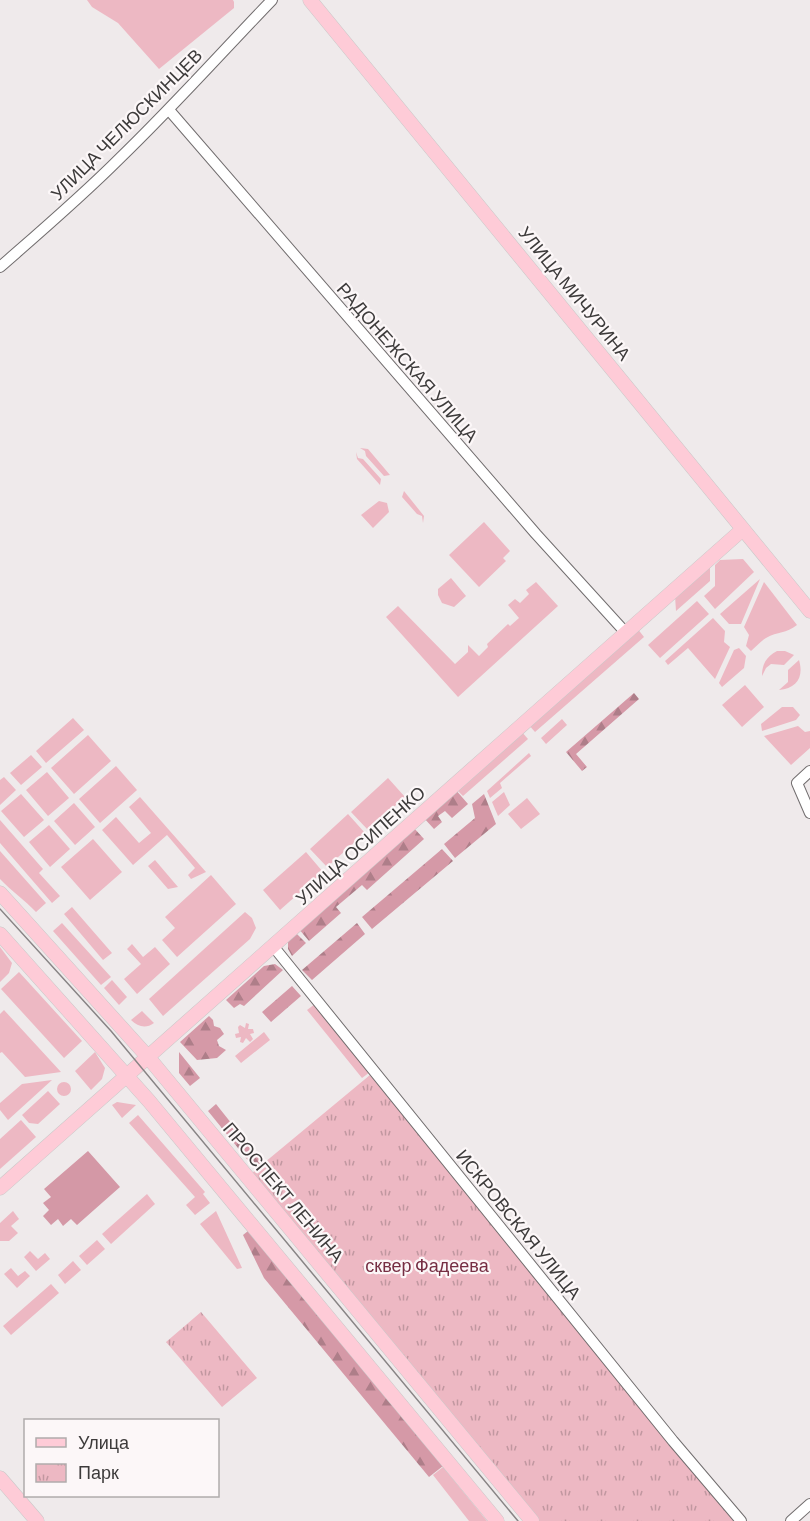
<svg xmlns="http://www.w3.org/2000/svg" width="810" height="1521" viewBox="0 0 810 1521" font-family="Barlow,sans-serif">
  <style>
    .grass { fill: #edb8c3 }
    .forest { fill: url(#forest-firs) }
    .park { fill: url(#park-tufts) }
    .water { fill: #d498a6 }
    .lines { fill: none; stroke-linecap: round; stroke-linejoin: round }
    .minor-casing { stroke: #716d6e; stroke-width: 12 }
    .major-casing { stroke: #c9c8c8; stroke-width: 15 }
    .minor { stroke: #fff; stroke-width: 10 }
    .major { stroke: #fecbd7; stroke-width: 14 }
    .tram { stroke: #888485; stroke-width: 1.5 }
    .labels { text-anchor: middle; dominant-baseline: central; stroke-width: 4.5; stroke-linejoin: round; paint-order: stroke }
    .street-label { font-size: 18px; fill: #3d3b3b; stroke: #fcf7f8 }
    .park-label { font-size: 18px; fill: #762e43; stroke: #fcf7f8 }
  </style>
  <defs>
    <pattern id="forest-firs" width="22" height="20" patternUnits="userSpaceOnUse" patternTransform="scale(1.5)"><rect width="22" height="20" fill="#d599a7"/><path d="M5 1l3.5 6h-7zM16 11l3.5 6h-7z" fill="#ae7e89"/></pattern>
    <pattern id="park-tufts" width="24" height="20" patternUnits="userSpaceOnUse" patternTransform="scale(1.5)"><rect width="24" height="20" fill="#edb8c3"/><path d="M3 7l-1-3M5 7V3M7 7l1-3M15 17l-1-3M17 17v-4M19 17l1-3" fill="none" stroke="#c197a0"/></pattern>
  </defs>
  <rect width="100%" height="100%" fill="#efeaeb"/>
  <path class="grass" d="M 87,0 L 233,0 L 234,2 L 234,8 L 159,69 L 118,23 L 92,7 Z
    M 360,448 L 368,449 L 390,475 L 384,476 L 366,456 L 365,451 Z
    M 356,452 L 358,458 L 363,459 L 381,479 L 380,485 L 357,459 Z
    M 404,491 L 424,516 L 423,523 L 422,516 L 417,514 L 402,497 Z
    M 379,501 L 387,503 L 389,512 L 373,528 L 361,515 Z
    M 484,522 L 510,551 L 503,558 L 506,561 L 479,587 L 449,555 Z
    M 743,559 L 754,572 L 715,609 L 704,596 L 715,586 L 715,565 L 720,560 Z
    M 710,566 L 710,581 L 676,611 L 675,596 Z
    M 451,578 L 466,596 L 454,607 L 442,603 L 438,595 L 438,589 Z
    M 760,579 L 741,624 L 729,624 L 720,614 Z
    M 536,582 L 558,606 L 458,697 L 386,617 L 398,606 L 455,664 L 468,652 L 468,645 L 479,656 L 488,647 L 487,644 L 508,624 L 510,626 L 519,618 L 508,605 L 515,599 L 520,603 L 529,594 L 526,590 Z
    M 764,582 L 797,625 C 786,634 778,631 766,638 C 761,641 756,647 751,651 L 746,646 L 749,635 L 744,627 Z
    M 697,601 L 709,614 L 660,658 L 648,645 Z
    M 713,618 L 725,631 L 724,642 L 730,647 L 715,679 L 688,648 L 668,665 L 665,661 Z
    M 637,628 L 644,637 L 535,732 L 528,724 Z
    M 739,648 L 746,656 L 744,668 L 722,687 L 719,683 L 734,650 Z
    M 777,651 L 785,651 L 794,655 L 784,665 L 771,664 L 766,668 L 762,676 C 762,664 766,657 777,651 Z
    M 799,660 C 804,677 797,688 779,690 L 788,682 L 788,670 Z
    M 745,685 L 764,707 L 742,727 L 722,705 Z
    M 782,707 L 793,707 L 800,715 L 796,720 L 762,731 L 761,724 Z
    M 73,718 L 84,730 L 46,763 L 36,751 Z
    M 562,719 L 567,725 L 546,744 L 541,738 Z
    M 798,726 L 805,732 L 810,731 L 810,748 L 791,765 L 764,736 Z
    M 521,731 L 528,739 L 463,796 L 456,789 Z
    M 88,735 L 111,761 L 74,794 L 51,768 Z
    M 529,753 L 531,756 L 500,783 L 502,788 L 490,798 L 487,791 Z
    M 31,755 L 42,767 L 21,785 L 10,773 Z
    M 116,766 L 137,790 L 100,823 L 79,799 Z
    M 47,772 L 69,798 L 48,816 L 26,790 Z
    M 4,777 L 16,790 L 0,805 L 0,780 Z
    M 388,778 L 405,797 L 368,830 L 351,812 Z
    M 504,792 L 510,805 L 498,816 L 492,802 Z
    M 21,794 L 44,820 L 24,837 L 1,811 Z
    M 140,797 L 206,872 L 191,879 L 188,875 L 195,868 L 167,835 L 133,865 L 102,830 L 116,817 L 139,843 L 151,833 L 129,807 Z
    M 527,798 L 540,814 L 521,829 L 508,814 Z
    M 74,803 L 95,827 L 75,845 L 54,821 Z
    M 348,814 L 365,833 L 327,867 L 310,849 Z
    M 0,820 L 43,869 L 39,873 L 60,896 L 52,903 L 0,843 Z
    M 49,825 L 70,849 L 50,867 L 29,842 Z
    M 93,839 L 122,872 L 90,900 L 61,867 Z
    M 0,851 L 46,903 L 36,912 C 25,900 11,891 0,879 Z
    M 306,852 L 323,872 L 280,910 L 263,890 Z
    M 155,860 L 178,887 L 168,889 L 148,866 Z
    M 211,875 L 236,904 L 177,957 L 162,940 L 175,928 L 165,917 Z
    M 72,907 L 112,953 L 103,960 L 64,914 Z
    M 245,912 L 252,918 L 256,928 L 250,939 L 163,1016 L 149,999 Z
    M 62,923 L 111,977 L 101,985 L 53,931 Z
    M 132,944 L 143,957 L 155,947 L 170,964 L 137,994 L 124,979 L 141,964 L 127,949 Z
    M 0,947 L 12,963 L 9,973 L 0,982 Z
    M 19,972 L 82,1041 L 64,1058 L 1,989 Z
    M 112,980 L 127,997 L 119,1005 L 104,988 Z
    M 315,1004 L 370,1072 L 362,1078 L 307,1010 Z
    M 4,1010 L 61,1072 L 25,1077 L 2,1052 L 0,1053 L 0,1014 Z
    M 142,1011 L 154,1023 C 146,1029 138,1027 131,1020 Z
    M 246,1023 L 249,1024 L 248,1029 L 253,1029 L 254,1033 L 250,1034 L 253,1039 L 250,1042 L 246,1038 L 243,1043 L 240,1042 L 241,1037 L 236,1038 L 235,1034 L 239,1033 L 238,1027 L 240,1025 L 245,1028 Z
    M 264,1032 L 270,1040 L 241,1063 L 235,1056 Z
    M 95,1052 L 105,1068 L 102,1079 L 91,1090 L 75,1071 Z
    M 52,1080 L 8,1120 L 0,1110 L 0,1103 L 22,1084 Z
    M57 1089a7 7 0 1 1 14 0a7 7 0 1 1-14 0Z
    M 48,1091 L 60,1104 L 38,1124 L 29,1123 L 22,1115 Z
    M 117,1102 L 136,1105 L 122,1118 L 112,1105 Z
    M 138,1115 L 205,1192 L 203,1194 L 210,1203 L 195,1215 L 186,1205 L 195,1197 L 129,1123 Z
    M 21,1120 L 36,1137 L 0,1169 L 0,1139 Z
    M 147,1194 L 155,1204 L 111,1244 L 102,1234 Z
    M 13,1211 L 19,1219 L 11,1226 L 18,1233 L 9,1241 L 0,1241 L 0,1223 Z
    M 216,1211 L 242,1268 L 237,1269 L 200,1224 Z
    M 97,1240 L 105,1249 L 87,1265 L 79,1256 Z
    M 30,1251 L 38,1259 L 45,1253 L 50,1259 L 36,1271 L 24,1257 Z
    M 73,1261 L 81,1270 L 65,1284 L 58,1275 Z
    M 11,1268 L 18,1276 L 25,1271 L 30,1276 L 17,1288 L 4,1274 Z
    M 51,1284 L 59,1293 L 11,1335 L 3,1326 Z
    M 443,1467 L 487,1521 L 469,1521 L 433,1475 Z"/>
  <path class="forest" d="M 634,693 L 639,699 L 576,754 L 587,767 L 582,771 L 566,752 Z
    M 455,789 L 468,804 L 452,818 L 445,811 L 438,816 L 442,822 L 434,829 L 423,817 Z
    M 484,794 L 496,824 L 455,858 L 444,844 L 475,818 L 472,804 Z
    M 413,827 L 424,839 L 367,890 L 362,885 L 336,907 L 341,913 L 309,941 L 298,928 Z
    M 442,849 L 453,861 L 372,929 L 362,917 Z
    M 357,923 L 365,934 L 312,980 L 302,970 Z
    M 295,932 L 306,943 L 292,956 L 288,949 L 288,939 Z
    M 275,964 L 283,970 L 244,1006 L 240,1004 L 234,1008 L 226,1000 L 264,966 Z
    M 292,986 L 301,996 L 271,1022 L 262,1012 Z
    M 209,1016 L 213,1020 L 214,1026 L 220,1028 L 224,1034 L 217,1040 L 219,1046 L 226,1050 L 217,1058 L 197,1060 L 180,1042 Z
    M 179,1052 L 200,1078 L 190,1086 L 179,1073 Z
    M 216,1104 L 263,1163 L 255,1169 L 208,1111 Z
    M 248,1231 L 443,1466 L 429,1477 L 264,1278 L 243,1235 Z"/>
  <path class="park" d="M 370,1075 L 736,1521 L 538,1521 L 252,1173 Z
    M 201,1312 L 257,1378 L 222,1407 L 166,1342 Z"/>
  <path class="water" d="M 88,1151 L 120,1187 L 77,1225 L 71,1219 L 63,1226 L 58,1219 L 51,1225 L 43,1216 L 49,1210 L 43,1203 L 51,1197 L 44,1189 Z"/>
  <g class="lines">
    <g class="minor-casing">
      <path id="minor" d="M 169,110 L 536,534 L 626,633
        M 0,267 C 40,232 81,197 119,159 C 172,108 221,53 272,0
        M 810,771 L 797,783 L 810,813
        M 273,946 L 673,1441 L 741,1521
        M 791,1521 L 810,1504"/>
    </g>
    <g class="major-casing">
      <path id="major" d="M 310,0 L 810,611
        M 0,893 L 148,1057 L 532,1521
        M 0,934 L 149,1101 L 497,1521
        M 0,1188 L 743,529
        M 0,1478 L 37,1521"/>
    </g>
    <use href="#minor" class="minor"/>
    <use href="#major" class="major"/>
    <path class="tram" d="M 0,909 L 111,1031 L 518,1521"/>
  </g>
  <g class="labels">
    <g class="street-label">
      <text transform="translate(126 124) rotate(-45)">УЛИЦА ЧЕЛЮСКИНЦЕВ</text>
      <text transform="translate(575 293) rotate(51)">УЛИЦА МИЧУРИНА</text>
      <text transform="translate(408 362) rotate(49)">РАДОНЕЖСКАЯ УЛИЦА</text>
      <text transform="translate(360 845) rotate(-42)">УЛИЦА ОСИПЕНКО</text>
      <text transform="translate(284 1192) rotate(50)">ПРОСПЕКТ ЛЕНИНА</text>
      <text transform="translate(519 1224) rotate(51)">ИСКРОВСКАЯ УЛИЦА</text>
    </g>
    <g class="park-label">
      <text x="427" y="1265">сквер Фадеева</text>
    </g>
  </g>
  <rect x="24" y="1419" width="195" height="78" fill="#fcf7f8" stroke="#b0acac" stroke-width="1.5"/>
  <rect x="36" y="1438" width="30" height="9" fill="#fecbd7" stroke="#b0acac" stroke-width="1.5"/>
  <text x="78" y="1449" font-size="18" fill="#3d3b3b">Улица</text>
  <rect x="36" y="1464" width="30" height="18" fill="url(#park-tufts)" stroke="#b0acac" stroke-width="1.5"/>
  <text x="78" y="1479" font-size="18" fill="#3d3b3b">Парк</text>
</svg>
